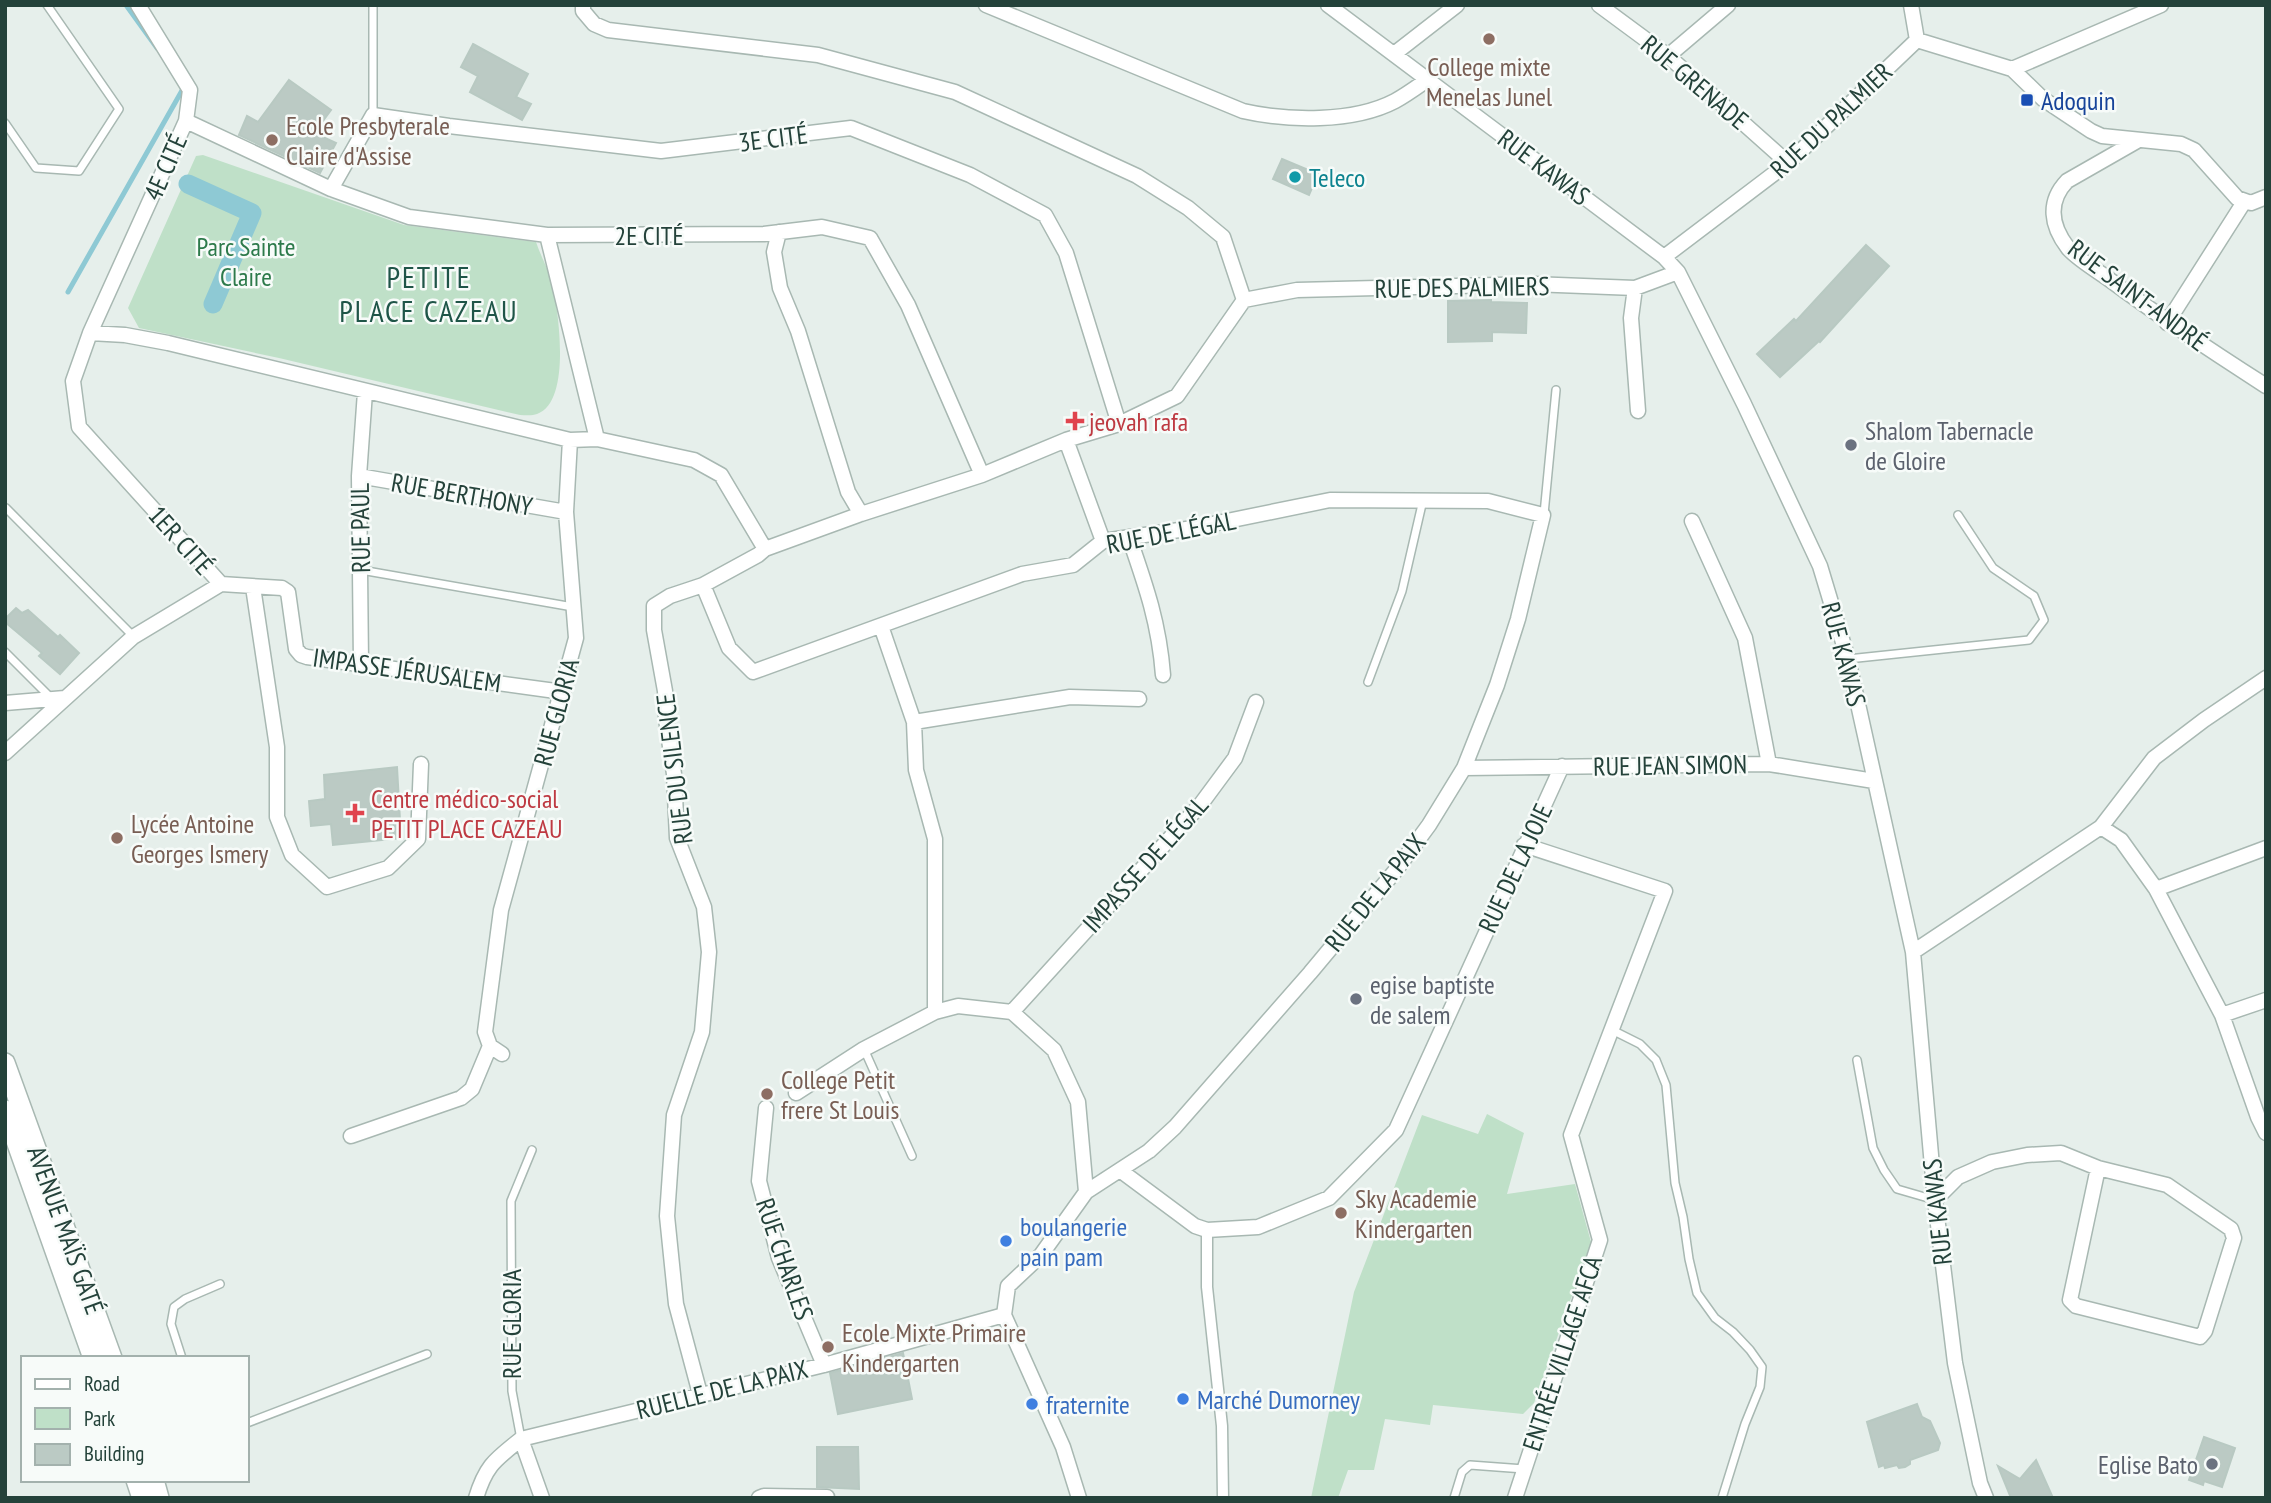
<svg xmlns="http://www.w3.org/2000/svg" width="2271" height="1503" viewBox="0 0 2271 1503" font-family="'PT Sans Narrow',sans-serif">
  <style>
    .green { fill: #bfe0c8 }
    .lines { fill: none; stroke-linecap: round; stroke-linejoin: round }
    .stream { stroke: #8ec9d4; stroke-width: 5 }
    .canal { stroke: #8ec9d4; stroke-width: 19 }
    .building { fill: #bbcac4; stroke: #b8c9c2; stroke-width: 2 }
    .service-casing { stroke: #a8b8b2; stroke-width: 10 }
    .pedestrian-casing { stroke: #a8b8b2; stroke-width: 13 }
    .minor-casing { stroke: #a8b8b2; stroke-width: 17 }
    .tertiary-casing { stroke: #a8b8b2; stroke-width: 22 }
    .service { stroke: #fff; stroke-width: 7 }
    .pedestrian { stroke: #fff; stroke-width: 10 }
    .minor { stroke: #fff; stroke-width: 14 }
    .tertiary { stroke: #fff; stroke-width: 19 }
    .education-dot { fill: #8d6e63; stroke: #f7fbf9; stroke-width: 2.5 }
    .transit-dot { fill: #1a4fb4; stroke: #f7fbf9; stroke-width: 2.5 }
    .culture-dot { fill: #0f9aa8; stroke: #f7fbf9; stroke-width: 2.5 }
    .health-dot { fill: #e0444e; stroke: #f7fbf9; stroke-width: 2.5 }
    .worship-dot { fill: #6b7280; stroke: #f7fbf9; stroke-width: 2.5 }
    .shop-dot { fill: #3f7fe0; stroke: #f7fbf9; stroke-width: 2.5 }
    .labels { text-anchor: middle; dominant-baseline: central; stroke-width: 5; stroke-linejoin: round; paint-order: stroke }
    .education-label { font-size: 26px; fill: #785e54; stroke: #f7fbf9; text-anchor: start }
    .street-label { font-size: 26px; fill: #24423a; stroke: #f7fbf9 }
    .transit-label { font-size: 26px; fill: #164399; stroke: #f7fbf9; text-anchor: start }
    .culture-label { font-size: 26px; fill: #0d838f; stroke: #f7fbf9; text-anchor: start }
    .park-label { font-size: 26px; fill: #2d7a4b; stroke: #f7fbf9 }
    .health-label { font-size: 26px; fill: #be3a42; stroke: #f7fbf9; text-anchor: start }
    .worship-label { font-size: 26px; fill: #5b616d; stroke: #f7fbf9; text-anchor: start }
    .shop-label { font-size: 26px; fill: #366cbe; stroke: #f7fbf9; text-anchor: start }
    .quarter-label { font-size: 30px; letter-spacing: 2px; fill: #1f5548; stroke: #f7fbf9 }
  </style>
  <rect width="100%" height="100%" fill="#e6efeb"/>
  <path class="green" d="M 203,155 L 404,225 L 536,242 C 541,257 550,272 553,288 C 559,315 571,402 537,414 C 532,416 525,415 520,415 L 279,358 L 139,328 L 128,308 L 196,156 Z
    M 1487,1114 L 1524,1133 L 1507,1194 L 1575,1184 L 1591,1242 L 1534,1403 L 1523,1414 L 1433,1405 L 1430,1425 L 1385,1419 L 1374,1470 L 1348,1470 L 1338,1498 L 1311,1498 L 1354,1292 L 1422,1115 L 1478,1134 Z"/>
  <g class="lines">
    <path class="stream" d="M 126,5 L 157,48
      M 68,292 L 184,87 L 183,85"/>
    <path class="canal" d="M 188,184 L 252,213 L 213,304"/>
  </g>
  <path class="building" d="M 473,44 L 528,74 L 516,97 L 531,104 L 522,120 L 470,92 L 478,76 L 461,67 Z
    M 289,80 L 331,110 L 314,133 L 336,143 L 320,173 L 239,135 L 247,116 L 258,122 Z
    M 1282,159 L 1318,174 L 1309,195 L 1273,179 Z
    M 1866,245 L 1889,266 L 1820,342 L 1819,341 L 1780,377 L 1757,354 L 1794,319 L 1796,321 Z
    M 1491,300 L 1491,302 L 1527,303 L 1526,333 L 1492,332 L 1492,341 L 1448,342 L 1448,301 Z
    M 16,608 L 22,613 L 28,610 L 58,637 L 60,635 L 79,653 L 60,674 L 39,656 L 42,653 L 5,622 L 5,619 Z
    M 397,767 L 401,838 L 333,845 L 331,824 L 311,826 L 309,801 L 325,799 L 324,775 Z
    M 903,1353 L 912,1399 L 838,1414 L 830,1373 Z
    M 1917,1404 L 1922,1417 L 1930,1421 L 1940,1443 L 1938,1450 L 1910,1460 L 1910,1464 L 1905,1467 L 1899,1468 L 1897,1465 L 1885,1468 L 1884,1465 L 1879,1467 L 1867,1422 Z
    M 2204,1437 L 2235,1448 L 2222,1487 L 2204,1481 L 2203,1485 L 2189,1480 Z
    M 817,1447 L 858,1447 L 859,1489 L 817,1487 Z
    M 2036,1460 L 2053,1498 L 2011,1498 L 1998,1466 L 2020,1479 Z"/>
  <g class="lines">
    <g class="service-casing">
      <path id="service" d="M 373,5 L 373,115
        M 5,123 L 36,168 L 79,171 L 119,109 L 47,5
        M 6,508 L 133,636
        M 1544,514 L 1556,390
        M 361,570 L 573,607
        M 5,652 L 51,698
        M 1848,659 L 2029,640 L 2044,620 L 2034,596 L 1993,568 L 1958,515
        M 1368,682 L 1402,591 L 1423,500
        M 1612,1030 L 1640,1044 L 1656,1060 L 1666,1085 L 1675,1183 L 1683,1217 L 1689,1259 L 1697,1293 L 1715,1318 L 1733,1332 L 1750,1350 L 1762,1367 L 1760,1387 L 1745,1424 L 1722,1498
        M 864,1049 L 912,1156
        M 1857,1060 L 1873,1148 L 1884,1170 L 1897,1189 L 1935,1200
        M 182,1358 L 171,1324 L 174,1307 L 185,1299 L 220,1284
        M 247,1423 L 427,1354
        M 521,1439 L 512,1391 L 511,1201 L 532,1150
        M 1454,1498 L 1462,1472 L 1470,1465 L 1524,1469"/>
    </g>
    <g class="pedestrian-casing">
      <path id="pedestrian" d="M 1207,1230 L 1207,1287 L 1222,1426 L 1223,1498"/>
    </g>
    <g class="minor-casing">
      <path id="minor" d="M 583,5 L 583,11 L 594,24 L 608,30 L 818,55 L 955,92 L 1137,176 L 1188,208 L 1223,237 L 1244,300 L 1177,396 L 1119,424 L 1066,440 L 982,475 L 861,514 L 765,549 L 758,555 L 703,585 L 670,596 L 654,606 L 654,630 L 665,691 L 666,719 L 674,774 L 677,838 L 704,907 L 709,952 L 702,1032 L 674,1115 L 667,1216 L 676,1304 L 700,1394
        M 986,5 L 1243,111 C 1287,121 1353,123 1395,101 C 1406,95 1417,87 1427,80
        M 1328,5 L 1664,257 L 1678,272 L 1744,404 L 1820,566 L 1848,659 L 1913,952 L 1935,1200 L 1955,1363 L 1980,1483 L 1986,1498
        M 1599,5 L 1668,56 L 1788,163
        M 1911,5 L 1917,40
        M 1394,54 L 1457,5
        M 1668,56 L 1728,5
        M 2012,69 L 2161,5
        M 186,121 L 331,189 L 409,217 L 547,235 L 764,234 L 822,227 L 870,238 L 908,305 L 982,475
        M 2137,141 L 2067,181 C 2047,202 2051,226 2068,248 C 2077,259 2098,271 2110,280 C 2161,318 2213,352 2266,386
        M 331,189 L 373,115 L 449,126 L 661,151 L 851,128 L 970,175 L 1045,215 L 1066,253 L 1119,424
        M 779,232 L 774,252 L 780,288 L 798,331 L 848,492 L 861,514
        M 547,235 L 597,439
        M 1664,257 L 1788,163 L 1917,40 L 2012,69 L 2043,99 L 2091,131 L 2102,136 L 2181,144 L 2194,150 L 2237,198 L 2251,203 L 2266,197
        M 1635,288 L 1631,318 L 1638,411
        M 1244,300 L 1297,290 L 1532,284 L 1635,288 L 1678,272
        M 2167,323 L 2244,202
        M 90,333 L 125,335 L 168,343 L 570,440 L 597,439 L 694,460 L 721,475 L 765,549
        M 1066,440 L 1103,541
        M 359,476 L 566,512
        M 1692,521 L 1745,638 L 1769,764
        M 1129,537 C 1146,586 1159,623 1163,675
        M 221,584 L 282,588 L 288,592 L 296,649 L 301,655 L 307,657 L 563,692
        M 703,585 L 729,648 L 753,672 L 1022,574 L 1073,565 L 1103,541 L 1193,528 L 1330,500 L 1488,501 L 1543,515 L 1518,619 L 1497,685 L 1464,768 L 1429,825 L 1396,870 L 1310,973 L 1175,1127 L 1149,1151 L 1086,1192
        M 253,587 L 277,747 L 277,817 L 292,855 L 327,887 L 388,868 L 418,839 L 421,764
        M 881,626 L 914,722 L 916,770 L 935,839 L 935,1012 L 958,1006 L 1012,1012 L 1054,1050 L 1078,1102 L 1086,1192 L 1041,1255 L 1008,1286 L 1004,1315
        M 361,664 L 359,476 L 365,392
        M 5,703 L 65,698
        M 914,722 L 1070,697 L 1139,699
        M 5,753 L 133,637 L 221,584 L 79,427 L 73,381 L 90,333 L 186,121 L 190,90 L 138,5
        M 1464,768 L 1769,764 L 1874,781
        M 2101,827 L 2121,840 L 2156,889 L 2222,1015 L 2258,1117 L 2266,1133
        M 2156,889 L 2266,848
        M 1913,952 L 2101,827 L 2154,758 L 2204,720 L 2266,678
        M 1012,1012 L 1201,804 L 1235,758 L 1256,702
        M 2222,1015 L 2266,1000
        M 502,1054 L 490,1046 L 485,1032 L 501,910 L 576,638 L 566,512 L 570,440
        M 796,1093 L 864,1049 L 935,1012
        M 766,1108 L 759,1181 L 779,1258 L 824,1365
        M 351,1136 L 461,1098 L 472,1089 L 490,1046
        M 1121,1171 L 1195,1226 L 1207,1230 L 1258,1227 L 1329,1198 L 1396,1130 L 1562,766
        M 1935,1200 L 1958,1177 L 1992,1162 L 2027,1155 L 2061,1153 L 2098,1168 L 2167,1185 L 2231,1229 L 2234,1238 L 2205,1331 L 2200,1337 L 2076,1306 L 2070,1300 L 2098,1168
        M 1004,1315 L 1063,1447 L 1079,1498
        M 521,1439 L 542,1498
        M 476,1498 C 486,1465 495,1460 521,1439 L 824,1365 L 1004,1315
        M 759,1498 L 764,1496 L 827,1497
        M 1515,1498 L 1600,1240 L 1571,1135 L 1665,891 L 1524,845"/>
    </g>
    <g class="tertiary-casing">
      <path id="tertiary" d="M 5,1063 L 112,1358
        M 5,1110 L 93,1358
        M 136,1480 L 142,1498
        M 154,1480 L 159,1498"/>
    </g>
    <use href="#service" class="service"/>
    <use href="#pedestrian" class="pedestrian"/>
    <use href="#minor" class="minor"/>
    <use href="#tertiary" class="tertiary"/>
  </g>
  <g class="education-dot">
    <circle cx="1489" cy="39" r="7"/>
    <circle cx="272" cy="140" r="7"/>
    <circle cx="117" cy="838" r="7"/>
    <circle cx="767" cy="1094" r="7"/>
    <circle cx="1341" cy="1213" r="7"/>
    <circle cx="828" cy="1347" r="7"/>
  </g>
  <rect class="transit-dot" x="2020" y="93" width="14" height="14" rx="3.5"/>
  <circle class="culture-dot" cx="1295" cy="177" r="7"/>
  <g class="health-dot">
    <path d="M1071.5 410.5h7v7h7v7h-7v7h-7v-7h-7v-7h7z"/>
    <path d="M351.5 802.5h7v7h7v7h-7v7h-7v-7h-7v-7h7z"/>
  </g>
  <g class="worship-dot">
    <circle cx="1851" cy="445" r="7"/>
    <circle cx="1356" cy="999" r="7"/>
    <circle cx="2212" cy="1464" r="7"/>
  </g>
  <g class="shop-dot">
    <circle cx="1006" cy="1241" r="7"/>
    <circle cx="1183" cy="1399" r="7"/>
    <circle cx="1032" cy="1404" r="7"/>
  </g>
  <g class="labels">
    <g class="education-label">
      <text x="1489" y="66" text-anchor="middle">College mixte<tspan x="1489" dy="30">Menelas Junel</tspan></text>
      <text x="286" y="125">Ecole Presbyterale<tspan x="286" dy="30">Claire d'Assise</tspan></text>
      <text x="131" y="823">Lycée Antoine<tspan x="131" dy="30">Georges Ismery</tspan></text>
      <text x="781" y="1079">College Petit<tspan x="781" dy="30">frere St Louis</tspan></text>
      <text x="1355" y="1198">Sky Academie<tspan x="1355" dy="30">Kindergarten</tspan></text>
      <text x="842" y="1332">Ecole Mixte Primaire<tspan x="842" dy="30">Kindergarten</tspan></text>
    </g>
    <g class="street-label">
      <text transform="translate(1695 82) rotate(40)">RUE GRENADE</text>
      <text transform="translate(1831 120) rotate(-43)">RUE DU PALMIER</text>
      <text transform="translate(773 138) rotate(-7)">3E CITÉ</text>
      <text transform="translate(165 167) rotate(-66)">4E CITÉ</text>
      <text transform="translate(1544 167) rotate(37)">RUE KAWAS</text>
      <text x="649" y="235">2E CITÉ</text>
      <text transform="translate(1462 287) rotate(-1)">RUE DES PALMIERS</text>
      <text transform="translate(2138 295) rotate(37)">RUE SAINT-ANDRÉ</text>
      <text transform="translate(462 494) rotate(10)">RUE BERTHONY</text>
      <text transform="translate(360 528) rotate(-91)">RUE PAUL</text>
      <text transform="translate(1171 532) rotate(-11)">RUE DE LÉGAL</text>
      <text transform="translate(181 540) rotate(48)">1ER CITÉ</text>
      <text transform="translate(1844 654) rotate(75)">RUE KAWAS</text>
      <text transform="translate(407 670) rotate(8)">IMPASSE JÉRUSALEM</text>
      <text transform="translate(556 712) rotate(-75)">RUE GLORIA</text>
      <text transform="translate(1670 765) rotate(-1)">RUE JEAN SIMON</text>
      <text transform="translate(674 769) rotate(-97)">RUE DU SILENCE</text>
      <text transform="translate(1145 864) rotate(-48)">IMPASSE DE LÉGAL</text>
      <text transform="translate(1515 868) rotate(-65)">RUE DE LA JOIE</text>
      <text transform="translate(1375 892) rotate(-51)">RUE DE LA PAIX</text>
      <text transform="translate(1937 1212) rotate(-96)">RUE KAWAS</text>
      <text transform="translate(66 1230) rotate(70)">AVENUE MAÏS GATÉ</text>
      <text transform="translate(785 1259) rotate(71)">RUE CHARLES</text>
      <text transform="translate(511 1324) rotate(-90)">RUE GLORIA</text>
      <text transform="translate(1562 1353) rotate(-72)">ENTRÉE VILLAGE AFCA</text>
      <text transform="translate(722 1389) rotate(-14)">RUELLE DE LA PAIX</text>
    </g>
    <g class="transit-label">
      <text x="2041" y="100">Adoquin</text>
    </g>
    <g class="culture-label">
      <text x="1309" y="177">Teleco</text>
    </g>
    <g class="park-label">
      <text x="246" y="246">Parc Sainte<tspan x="246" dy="30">Claire</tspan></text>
    </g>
    <g class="health-label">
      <text x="1089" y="421">jeovah rafa</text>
      <text x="371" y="798">Centre médico-social<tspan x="371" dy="30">PETIT PLACE CAZEAU</tspan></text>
    </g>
    <g class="worship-label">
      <text x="1865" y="430">Shalom Tabernacle<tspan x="1865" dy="30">de Gloire</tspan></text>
      <text x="1370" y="984">egise baptiste<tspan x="1370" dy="30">de salem</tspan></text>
      <text x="2198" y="1464" text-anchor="end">Eglise Bato</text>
    </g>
    <g class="shop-label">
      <text x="1020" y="1226">boulangerie<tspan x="1020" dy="30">pain pam</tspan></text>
      <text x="1197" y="1399">Marché Dumorney</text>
      <text x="1046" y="1404">fraternite</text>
    </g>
    <g class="quarter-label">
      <text x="429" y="276">PETITE<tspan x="429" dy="34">PLACE CAZEAU</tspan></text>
    </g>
  </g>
  <rect width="2271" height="1503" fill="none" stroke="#24423a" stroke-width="14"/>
  <rect x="21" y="1356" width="228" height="126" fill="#f7fbf9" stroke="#a3b1ad" stroke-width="2"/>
  <rect x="35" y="1379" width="35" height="10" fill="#ffffff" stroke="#a3b1ad" stroke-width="2"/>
  <text x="84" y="1391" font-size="21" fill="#24423a">Road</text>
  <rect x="35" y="1408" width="35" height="21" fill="#bfe0c8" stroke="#a3b1ad" stroke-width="2"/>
  <text x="84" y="1426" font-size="21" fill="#24423a">Park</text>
  <rect x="35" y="1444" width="35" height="21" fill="#bbcac4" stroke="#a3b1ad" stroke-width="2"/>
  <text x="84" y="1461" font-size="21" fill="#24423a">Building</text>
</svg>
